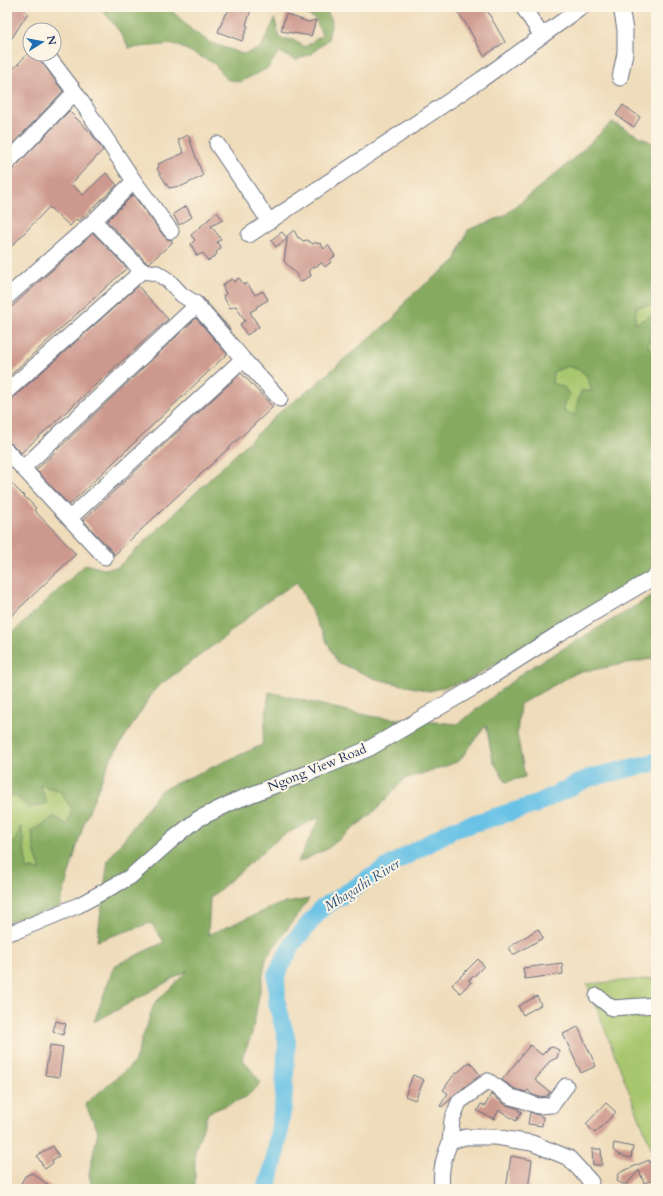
<svg xmlns="http://www.w3.org/2000/svg" width="663" height="1196" viewBox="0 0 663 1196" font-family="Cardo,serif">
  <style>
    .green { fill: #a8c66d; stroke: #627a66 }
    .forest { fill: #86ab60; stroke: #506d5f; fill-rule: evenodd }
    .lines { fill: none; stroke-linecap: round; stroke-linejoin: round }
    .river { stroke: #69c2e6; stroke-width: 18 }
    .building { fill: #cd988d }
    .minor-casing { stroke: #656c7e; stroke-width: 17 }
    .minor { stroke: #fff; stroke-width: 15 }
    .labels { text-anchor: middle; dominant-baseline: central; stroke-width: 4; stroke-linejoin: round; paint-order: stroke }
    .street-label { font-size: 13px; fill: #1b2f5e; stroke: #fcf5e5 }
    .water-label { font-size: 14px; font-style: italic; fill: #2e5480; stroke: #fcf5e5 }
  </style>
  <rect width="100%" height="100%" fill="#fcf5e5"/>
  <filter id="ink" filterUnits="userSpaceOnUse"><feTurbulence type="fractalNoise" baseFrequency=".025" numOctaves="2"/><feDisplacementMap in="SourceGraphic" scale="8" xChannelSelector="R" yChannelSelector="G"/><feConvolveMatrix kernelMatrix="1 2 1 2 8 2 1 2 1" color-interpolation-filters="sRGB"/></filter>
  <filter id="wash" filterUnits="userSpaceOnUse"><feTurbulence type="fractalNoise" baseFrequency=".012" numOctaves="4" result="noise"/><feDisplacementMap in="SourceGraphic" scale="16" xChannelSelector="R" yChannelSelector="G"/><feGaussianBlur stdDeviation="0.9" result="paint"/><feColorMatrix in="noise" values="0 0 0 0 0 0 0 0 0 0 0 0 0 0 0 0 0 1.4 0 .05"/><feComposite in="paint" operator="in"/></filter>
  <g filter="url(#wash)">
    <rect width="100%" height="100%" fill="#efdcba"/>
    <path class="green" d="M 656,304 L 656,313 L 635,325 L 636,307 Z
      M 656,327 L 656,350 L 648,348 L 650,331 Z
      M 567,366 C 586,371 586,373 593,391 L 577,404 L 575,415 L 564,412 L 564,403 L 552,383 L 552,372 Z
      M 40,785 L 60,791 L 72,809 L 67,825 L 54,817 L 43,825 L 32,830 L 35,854 L 41,870 L 27,869 L 21,827 L 15,841 L 7,848 L 7,797 Z
      M 656,978 L 656,1160 L 587,984 Z"/>
    <path class="forest" d="M 100,7 L 168,7 L 193,31 L 211,43 L 243,54 L 261,48 L 275,19 L 279,38 L 293,40 L 305,47 L 322,35 L 316,20 L 296,7 L 325,7 L 332,21 L 328,40 L 311,54 L 296,60 L 279,52 L 268,68 L 240,82 L 226,79 L 214,63 L 174,44 L 129,48 L 120,32 Z
      M 612,122 L 656,145 L 656,304 L 636,307 L 635,324 L 656,313 L 656,327 L 650,331 L 648,348 L 656,350 L 656,571 L 466,681 L 429,691 L 376,679 L 337,662 L 297,582 L 265,603 L 222,639 L 156,688 L 110,760 L 84,823 L 59,907 L 7,922 L 7,848 L 15,841 L 21,826 L 27,869 L 41,870 L 35,854 L 32,830 L 43,825 L 54,816 L 67,825 L 72,809 L 60,791 L 40,785 L 47,803 L 29,808 L 15,795 L 7,797 L 7,638 L 86,564 L 103,569 L 118,567 L 282,410 L 315,385 L 343,360 L 395,317 L 408,298 L 455,261 L 468,230 L 504,216 L 571,161 ZM 568,366 C 586,371 586,373 592,391 L 581,391 L 577,404 L 575,415 L 564,412 L 564,403 L 570,395 L 564,387 L 552,383 L 553,372 Z
      M 656,594 L 656,658 L 576,673 L 520,704 L 517,734 L 525,777 L 506,782 L 493,761 L 486,725 L 459,761 L 438,769 L 404,779 L 375,811 L 327,849 L 297,863 L 321,816 L 280,837 L 210,898 L 208,935 L 280,904 L 309,899 L 266,958 L 252,1034 L 242,1058 L 261,1083 L 246,1097 L 208,1113 L 195,1150 L 195,1189 L 92,1189 L 89,1174 L 98,1131 L 85,1104 L 134,1063 L 154,1004 L 188,970 L 119,1009 L 94,1022 L 114,966 L 164,942 L 151,923 L 97,941 L 108,860 L 161,790 L 262,745 L 269,692 L 351,712 L 375,717 L 458,724 L 525,671 Z"/>
    <g class="lines">
      <path class="river" d="M 266,1189 L 274,1163 L 283,1106 L 287,1041 L 277,1003 L 276,975 L 293,943 L 322,908 L 392,864 L 452,830 L 534,805 L 589,778 L 656,762"/>
    </g>
    <g id="blocks">
      <path class="building" d="M 7,7 L 26,7 L 24,10 L 28,13 L 12,38 L 7,34 Z
        M 230,7 L 252,7 L 246,25 L 248,26 L 242,41 L 218,32 L 225,14 L 227,14 Z
        M 454,7 L 485,7 L 505,42 L 484,56 L 466,24 Z
        M 286,14 L 308,22 L 316,20 L 311,36 L 281,31 Z
        M 30,51 L 30,54 L 34,54 L 38,57 L 63,91 L 7,150 L 7,76 Z
        M 623,105 L 640,117 L 634,127 L 616,115 Z
        M 69,111 L 91,133 L 103,150 L 71,184 L 83,195 L 106,173 L 117,185 L 79,221 L 76,219 L 70,226 L 49,207 L 7,251 L 7,175 Z
        M 188,135 L 203,176 L 180,187 L 179,186 L 169,188 L 157,169 L 159,166 L 158,164 L 184,153 L 178,140 Z
        M 133,195 L 164,236 L 167,239 L 172,240 L 172,243 L 149,263 L 146,262 L 107,221 Z
        M 186,206 L 192,217 L 179,225 L 173,214 Z
        M 217,212 L 223,220 L 211,226 L 221,239 L 217,242 L 221,248 L 216,252 L 217,254 L 208,261 L 203,253 L 197,256 L 191,244 L 195,240 L 191,235 Z
        M 294,230 L 298,238 L 300,238 L 303,241 L 307,240 L 313,244 L 316,242 L 317,244 L 320,243 L 324,249 L 328,245 L 335,256 L 330,260 L 331,262 L 325,267 L 322,263 L 309,270 L 311,276 L 300,282 L 296,274 L 284,261 L 287,239 L 276,247 L 271,240 L 282,232 L 287,238 L 287,236 Z
        M 93,233 L 127,268 L 7,378 L 7,311 Z
        M 239,278 L 244,285 L 247,283 L 255,295 L 263,291 L 268,300 L 256,307 L 257,308 L 250,312 L 259,327 L 247,335 L 240,324 L 245,321 L 236,306 L 230,308 L 223,296 L 226,294 L 222,285 L 232,279 L 234,282 Z
        M 138,286 L 168,319 L 21,453 L 13,445 L 7,442 L 7,400 L 13,398 Z
        M 202,297 L 230,329 L 230,330 Z
        M 196,318 L 227,354 L 69,505 L 36,470 Z
        M 241,373 L 273,407 L 114,555 L 112,551 L 83,520 Z
        M 7,479 L 36,508 L 34,510 L 76,554 L 7,620 Z
        M 538,929 L 543,938 L 513,955 L 509,947 Z
        M 478,959 L 484,966 L 473,977 L 468,980 L 471,982 L 460,993 L 452,985 Z
        M 562,963 L 563,974 L 525,979 L 523,968 Z
        M 537,996 L 541,1005 L 523,1015 L 518,1006 Z
        M 56,1021 L 66,1024 L 63,1035 L 53,1031 Z
        M 578,1027 L 596,1066 L 581,1073 L 563,1034 Z
        M 50,1045 L 63,1047 L 59,1077 L 45,1075 Z
        M 530,1045 L 542,1055 L 549,1048 L 553,1047 L 559,1050 L 557,1058 L 550,1061 L 535,1080 L 550,1092 L 547,1096 L 539,1097 L 533,1095 L 528,1090 L 526,1092 L 515,1089 L 502,1080 Z
        M 470,1062 L 480,1075 L 454,1095 L 450,1100 L 441,1107 L 440,1106 L 448,1093 L 443,1090 L 453,1076 Z
        M 413,1075 L 424,1080 L 415,1100 L 405,1096 Z
        M 491,1094 L 506,1105 L 519,1109 L 518,1111 L 522,1111 L 516,1121 L 499,1110 L 494,1119 L 477,1111 L 481,1104 L 485,1106 Z
        M 606,1103 L 616,1112 L 595,1133 L 586,1124 Z
        M 530,1112 L 543,1117 L 542,1126 L 528,1124 Z
        M 614,1143 L 633,1147 L 631,1158 L 619,1155 L 613,1150 Z
        M 53,1146 L 59,1156 L 52,1160 L 53,1163 L 45,1169 L 37,1156 Z
        M 592,1149 L 601,1149 L 602,1165 L 593,1165 Z
        M 511,1156 L 532,1160 L 528,1189 L 506,1189 Z
        M 649,1160 L 656,1179 L 644,1183 L 639,1170 L 627,1184 L 623,1184 L 617,1181 L 618,1175 L 621,1172 Z
        M 32,1173 L 54,1189 L 18,1189 L 25,1176 Z"/>
    </g>
  </g>
  <g filter="url(#ink)">
    <use href="#blocks" fill-opacity="0" stroke="#656c7e" stroke-width="1"/>
    <g class="lines">
      <g class="minor-casing">
        <path id="minor" d="M 523,7 L 542,36
          M 46,54 L 75,92 L 134,181
          M 620,78 L 625,53 L 625,30 L 621,7
          M 217,144 L 269,221
          M 7,163 L 75,92
          M 94,221 L 142,271 L 157,273 L 169,281 L 182,295 L 195,303 L 243,359 L 280,399
          M 249,235 L 482,79 L 582,7
          M 7,297 L 94,221 L 134,181 L 171,231
          M 7,391 L 142,271
          M 7,451 L 105,557
          M 23,468 L 197,305
          M 70,518 L 243,359
          M 7,933 L 19,930 L 79,905 L 130,877 L 173,839 L 198,819 L 235,801 L 286,781 L 322,768 L 370,748 L 473,688 L 558,634 L 656,576
          M 597,996 L 612,1008 L 656,1005
          M 450,1142 L 452,1120 L 459,1102 L 488,1081 L 511,1097 L 519,1099 L 538,1106 L 552,1105 L 566,1086
          M 442,1189 C 440,1170 443,1160 450,1142 L 465,1137 L 495,1137 L 532,1143 L 569,1158 L 591,1182"/>
      </g>
      <use href="#minor" class="minor"/>
    </g>
  </g>
  <g class="labels">
    <g class="street-label">
      <text transform="translate(317 768) rotate(-22)">Ngong View Road</text>
    </g>
    <g class="water-label">
      <text transform="translate(362 885) rotate(-32)">Mbagathi River</text>
    </g>
  </g>
  <rect width="663" height="1196" fill="none" stroke="#fcf5e5" stroke-width="24"/>
  <g transform="translate(42 42) rotate(79)"><circle r="19" fill="#fcf5e5" stroke="#a2a6af"/>
  <path d="M0-3L7 15L0 10L-7 15Z" fill="#1f6fb2"/>
  <text y="-6" font-size="11" font-weight="bold" text-anchor="middle" fill="#1b2f5e">N</text>
  </g>
</svg>
